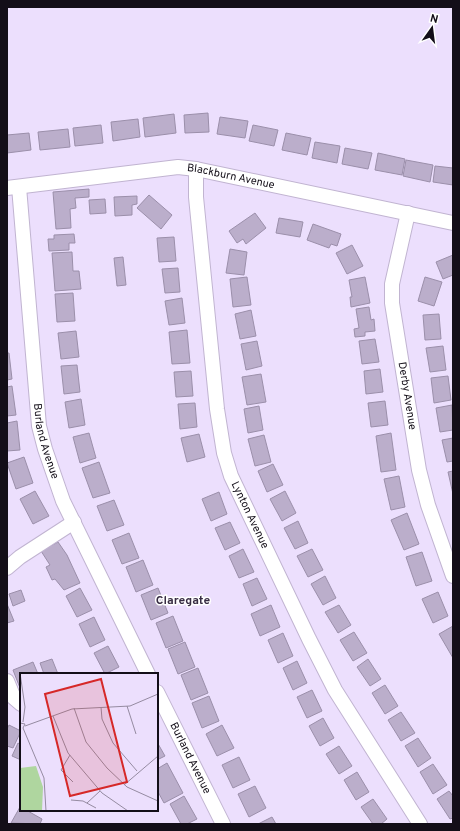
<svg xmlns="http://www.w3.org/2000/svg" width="460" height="831" viewBox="0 0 460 831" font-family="Overpass,sans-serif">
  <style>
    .building { fill: #bbaecb; stroke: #9b8faa }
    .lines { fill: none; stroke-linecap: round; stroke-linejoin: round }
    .minor-casing { stroke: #c1b4d1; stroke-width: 16 }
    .minor { stroke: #fff; stroke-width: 14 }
    .labels { text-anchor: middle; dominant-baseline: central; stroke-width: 3; stroke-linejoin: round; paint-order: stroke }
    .street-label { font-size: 11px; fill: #130e18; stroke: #fff }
    .neighbourhood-label { font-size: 12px; font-weight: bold; fill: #372c43; stroke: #fff }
    .inset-road { fill: none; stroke: #958ba1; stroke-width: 1 }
    .view { fill: #d62828; fill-opacity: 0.15; stroke: #d62828; stroke-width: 2 }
    .inset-edge { fill: none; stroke: #130e18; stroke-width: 2 }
  </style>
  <rect width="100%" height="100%" fill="#ecdffd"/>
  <path class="building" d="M 208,113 L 209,132 L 185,133 L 184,115 Z
    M 174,114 L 176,133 L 145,137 L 143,118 Z
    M 220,117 L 248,121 L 245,138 L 217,134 Z
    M 138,119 L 140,137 L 113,141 L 111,122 Z
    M 101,125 L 103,143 L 75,146 L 73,128 Z
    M 253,125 L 278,130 L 274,146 L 249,141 Z
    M 68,129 L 70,147 L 40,150 L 38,132 Z
    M 29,133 L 31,150 L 7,153 L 7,135 Z
    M 286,133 L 311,138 L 307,155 L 282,150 Z
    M 315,142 L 340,146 L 337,163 L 312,158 Z
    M 345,148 L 372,153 L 368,169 L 342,164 Z
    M 378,153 L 405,159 L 402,175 L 375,170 Z
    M 406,160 L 433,165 L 430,182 L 403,176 Z
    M 435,166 L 453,168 L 453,185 L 433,182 Z
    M 89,189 L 89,197 L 75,198 L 76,208 L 70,209 L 71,228 L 56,229 L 53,192 Z
    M 149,195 L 172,215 L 161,229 L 137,208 Z
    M 137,196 L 137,204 L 132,205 L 132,215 L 115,216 L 114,197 Z
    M 105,199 L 106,213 L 90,214 L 89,200 Z
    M 255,213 L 266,228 L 246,244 L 243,239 L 237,243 L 229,231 Z
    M 279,218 L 303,222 L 300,237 L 276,233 Z
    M 313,224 L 341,234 L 337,246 L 331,244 L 329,248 L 307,240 Z
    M 74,234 L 75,243 L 69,243 L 69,250 L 49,251 L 48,239 L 54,239 L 54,235 Z
    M 174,237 L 176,261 L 159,262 L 157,238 Z
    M 352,245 L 363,266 L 347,274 L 336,253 Z
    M 230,249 L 247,252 L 244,275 L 226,273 Z
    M 72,252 L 73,271 L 79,271 L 81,289 L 55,291 L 52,253 Z
    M 453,255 L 453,275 L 443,279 L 436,262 Z
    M 123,257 L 126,285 L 117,286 L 114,258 Z
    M 178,268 L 180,292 L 165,293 L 162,269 Z
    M 247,277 L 251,305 L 233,307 L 230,279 Z
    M 365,277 L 370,303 L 351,307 L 350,297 L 352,297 L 349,280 Z
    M 425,277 L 442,282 L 434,306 L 418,301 Z
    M 73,293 L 75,321 L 57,322 L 55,294 Z
    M 182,298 L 185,323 L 169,325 L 165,301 Z
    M 369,307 L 371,320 L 374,319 L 375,331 L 365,332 L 365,336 L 355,337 L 354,329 L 359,328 L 356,309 Z
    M 251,310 L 256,336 L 240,339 L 235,314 Z
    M 439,314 L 441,339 L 425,340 L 423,315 Z
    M 187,330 L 190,363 L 172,364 L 169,332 Z
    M 76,331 L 79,357 L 61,359 L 58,333 Z
    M 375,339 L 379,362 L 362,364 L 359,341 Z
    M 257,341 L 262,366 L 246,370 L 241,344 Z
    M 443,346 L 446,370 L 430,372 L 426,348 Z
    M 7,353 L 9,353 L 12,379 L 7,380 Z
    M 77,365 L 80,392 L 64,394 L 61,366 Z
    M 380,369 L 383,392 L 366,394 L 364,371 Z
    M 191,371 L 193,396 L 176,397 L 174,372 Z
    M 261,374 L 266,402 L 247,405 L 242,377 Z
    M 448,376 L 451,400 L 434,403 L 431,378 Z
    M 12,386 L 16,415 L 7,416 L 7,387 Z
    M 81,399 L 85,425 L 69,428 L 65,402 Z
    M 385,401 L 388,425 L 371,427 L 368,403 Z
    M 195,403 L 197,427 L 180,429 L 178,404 Z
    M 452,405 L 453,430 L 440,432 L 436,408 Z
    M 259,406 L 263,430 L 248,433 L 244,409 Z
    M 17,421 L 20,450 L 7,451 L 7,423 Z
    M 89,433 L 96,458 L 80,463 L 73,437 Z
    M 391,433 L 396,470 L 381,472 L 376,436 Z
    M 199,434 L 205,457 L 187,462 L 181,438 Z
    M 264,435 L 271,462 L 255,466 L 248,439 Z
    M 453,438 L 453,461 L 447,462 L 442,440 Z
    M 24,457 L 33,483 L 16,489 L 7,463 Z
    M 99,462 L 110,493 L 93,498 L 82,468 Z
    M 273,464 L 283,485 L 267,492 L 258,471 Z
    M 453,471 L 453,494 L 448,472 Z
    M 399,476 L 405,507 L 391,510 L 384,479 Z
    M 35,491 L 49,516 L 33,524 L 20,499 Z
    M 285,491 L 296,513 L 282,521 L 270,499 Z
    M 219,492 L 227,514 L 211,521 L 202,499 Z
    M 114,500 L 124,525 L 107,531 L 97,506 Z
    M 407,513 L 419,544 L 404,550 L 391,520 Z
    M 298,521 L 308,543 L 295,549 L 284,528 Z
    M 230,522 L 240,543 L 225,550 L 215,528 Z
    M 129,533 L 139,558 L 122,564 L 112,540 Z
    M 58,542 L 67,555 L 80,583 L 64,590 L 55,579 L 52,580 L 46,567 L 50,565 L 41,551 Z
    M 243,549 L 254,572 L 239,578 L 229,556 Z
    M 312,549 L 323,570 L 308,577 L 297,556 Z
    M 422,552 L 432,581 L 416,586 L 406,557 Z
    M 143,560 L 153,585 L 136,592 L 126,567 Z
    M 325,576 L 336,598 L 323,605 L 311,584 Z
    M 257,578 L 267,599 L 252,606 L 243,584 Z
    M 80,588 L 92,610 L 77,617 L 66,596 Z
    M 158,588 L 168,613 L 151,620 L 141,595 Z
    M 21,590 L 25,601 L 13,606 L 9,594 Z
    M 438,592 L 448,616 L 433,623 L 422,599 Z
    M 7,604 L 14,621 L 7,623 Z
    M 271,605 L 280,627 L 260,636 L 251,614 Z
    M 339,605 L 351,625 L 338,633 L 325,612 Z
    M 173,616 L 183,641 L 166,648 L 156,623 Z
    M 94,617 L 105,640 L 90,647 L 79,624 Z
    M 453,626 L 453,658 L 439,634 Z
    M 354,632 L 367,653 L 353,661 L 340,640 Z
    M 283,633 L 293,656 L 278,663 L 268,640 Z
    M 185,642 L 195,667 L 178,674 L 168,649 Z
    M 108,646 L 119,667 L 105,674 L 94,653 Z
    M 52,659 L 58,674 L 44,674 L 40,663 Z
    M 368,659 L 381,679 L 370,686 L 357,667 Z
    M 297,661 L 307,683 L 293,690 L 283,668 Z
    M 33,662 L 38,674 L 21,674 L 20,688 L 13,670 Z
    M 198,668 L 208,693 L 191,700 L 181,675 Z
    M 385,685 L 398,706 L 385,714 L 372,693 Z
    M 312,690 L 322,711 L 307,718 L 297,697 Z
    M 209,696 L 219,721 L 202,728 L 192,703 Z
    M 401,712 L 415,733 L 401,741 L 388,720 Z
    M 323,718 L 334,738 L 320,746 L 309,726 Z
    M 9,725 L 21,731 L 13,748 L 7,746 L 7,729 Z
    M 222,725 L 234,748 L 217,756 L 206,734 Z
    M 418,738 L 431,758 L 418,767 L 405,746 Z
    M 157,742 L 165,756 L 157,760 Z
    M 18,743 L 21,745 L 21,760 L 12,756 Z
    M 339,746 L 352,766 L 339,774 L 326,754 Z
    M 239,757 L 250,780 L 233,788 L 222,765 Z
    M 167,763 L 183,793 L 164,803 L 157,790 L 157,769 Z
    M 433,764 L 447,785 L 433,794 L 420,772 Z
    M 357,772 L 369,792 L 356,800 L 344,780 Z
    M 255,786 L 266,808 L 249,817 L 238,794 Z
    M 449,791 L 453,796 L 453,818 L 450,819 L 437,799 Z
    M 184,796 L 197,819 L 187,824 L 181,824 L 170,804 Z
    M 373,799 L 387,819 L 381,824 L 373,824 L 361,807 Z
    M 20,807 L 21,810 L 26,810 L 42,819 L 40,824 L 11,823 Z
    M 272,817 L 276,824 L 258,824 Z"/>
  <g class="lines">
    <g class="minor-casing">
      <g id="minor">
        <path id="s1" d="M 196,169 L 196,197 L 217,409 L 224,453 L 231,476 L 309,639 L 335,690 L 420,824"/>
        <path id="s2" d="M 19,187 L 39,426 L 45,449 L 63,501 L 148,674"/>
        <path id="s3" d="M 7,188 L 178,167 L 196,169 L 453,223"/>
        <path id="s4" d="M 408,213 L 392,284 L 392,303 L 419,470 L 428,505 L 453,576"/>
        <path d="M 7,568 L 20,557 L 74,522"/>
        <path d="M 7,681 L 14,698 L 21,704"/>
        <path id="s5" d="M 157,692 L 223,824"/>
      </g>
    </g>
    <use href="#minor" class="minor"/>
  </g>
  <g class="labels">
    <g class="street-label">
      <text stroke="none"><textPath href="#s3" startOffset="226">Blackburn Avenue</textPath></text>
      <text stroke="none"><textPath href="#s4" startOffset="186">Derby Avenue</textPath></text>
      <text stroke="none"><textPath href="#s2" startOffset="256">Burland Avenue</textPath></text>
      <text stroke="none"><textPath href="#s1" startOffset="353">Lynton Avenue</textPath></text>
      <text stroke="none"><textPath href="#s5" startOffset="74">Burland Avenue</textPath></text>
    </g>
    <g class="neighbourhood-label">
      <text x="183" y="601">Claregate</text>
    </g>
  </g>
  <g transform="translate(20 673)">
    <rect width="138" height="138" fill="#ecdffd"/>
    <path d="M 16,93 L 23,114 L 22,138 L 0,138 L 0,95 Z" fill="#afd69f"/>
    <path class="inset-road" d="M 0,0 L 5,34 L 3,49M 66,0 L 102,0M 107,33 L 116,61M 81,34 L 82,46 L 93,70 L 117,98M 54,35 L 66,69 L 87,95 L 107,114 L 138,128M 33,43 L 48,80 L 82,120 L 108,138M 0,50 L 5,51 L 3,55 L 24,105 L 26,138M 5,53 L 52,36 L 110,33 L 138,21M 50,82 L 41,97 L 53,109M 104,112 L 138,83M 51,127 L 63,128 L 76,135M 67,130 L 80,118"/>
    <path class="view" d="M 81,6 L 107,109 L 50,123 L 25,21 Z"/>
    <rect width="138" height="138" class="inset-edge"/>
  </g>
  <rect width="460" height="831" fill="none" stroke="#130e18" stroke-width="16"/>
  <g transform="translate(432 28) rotate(14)" stroke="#ffffff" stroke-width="3" paint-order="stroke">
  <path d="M0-3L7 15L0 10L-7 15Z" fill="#130e18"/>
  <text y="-6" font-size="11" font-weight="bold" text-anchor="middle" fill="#130e18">N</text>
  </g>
</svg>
